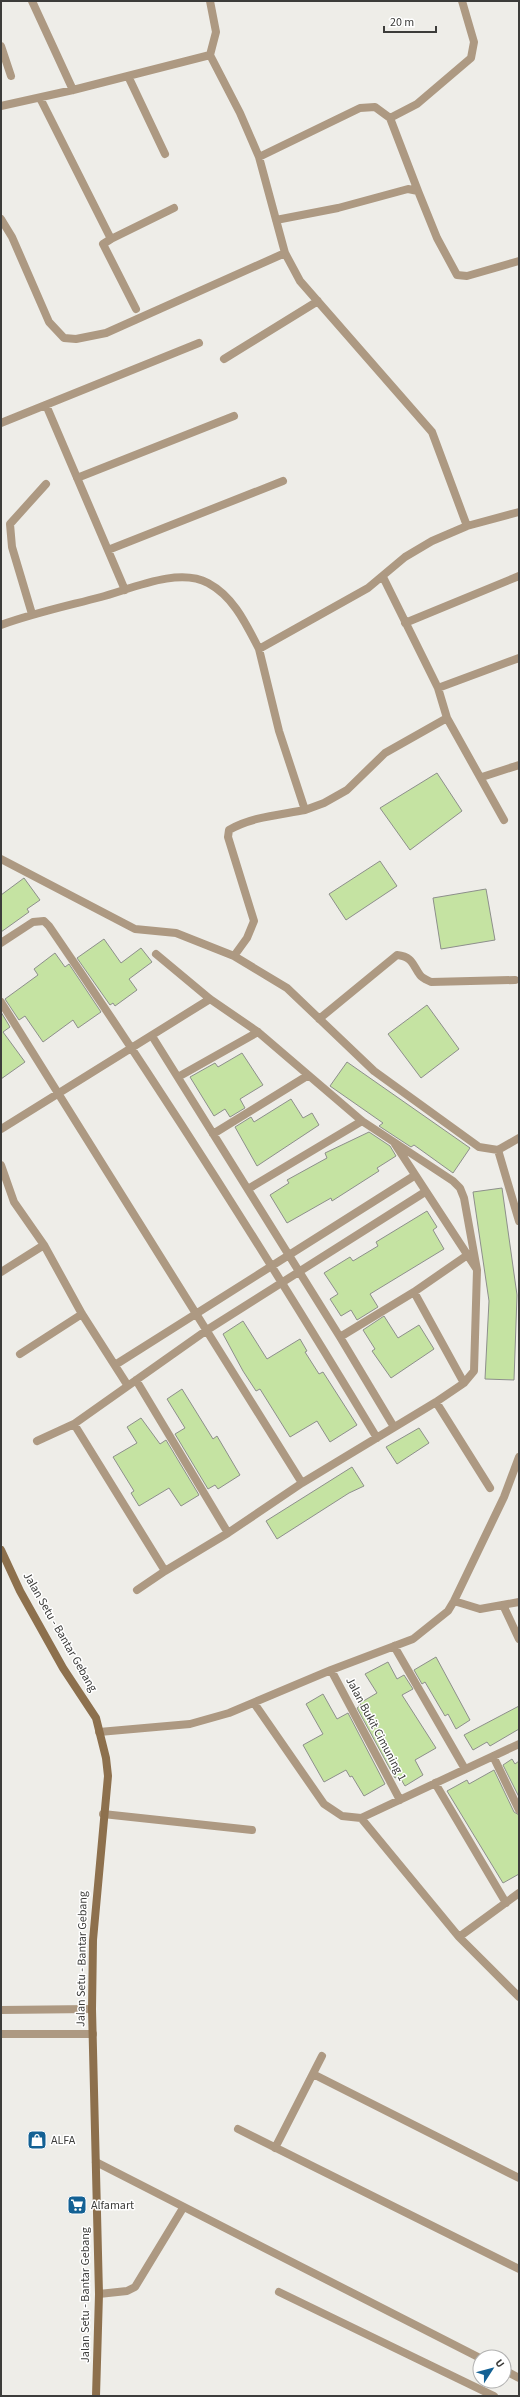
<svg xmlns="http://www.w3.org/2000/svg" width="520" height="2397" viewBox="0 0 520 2397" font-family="'Source Sans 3',sans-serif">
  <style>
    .building { fill: #c5e3a2; stroke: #8d8f8b }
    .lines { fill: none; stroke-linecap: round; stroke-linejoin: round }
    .lane { stroke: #ad9982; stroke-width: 8 }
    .street { stroke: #ad9982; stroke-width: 8 }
    .secondary { stroke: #8d704d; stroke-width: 8 }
    .labels { text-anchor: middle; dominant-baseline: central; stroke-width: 3; stroke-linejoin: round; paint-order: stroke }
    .street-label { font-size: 12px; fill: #3c3c3a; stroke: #fff }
    .poi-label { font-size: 12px; fill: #3c3c3a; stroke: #fff; text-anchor: start }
  </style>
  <rect width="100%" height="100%" fill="#eeede8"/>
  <path class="building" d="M 437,773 L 462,811 L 410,850 L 380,808 Z
    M 380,861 L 397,886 L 346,920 L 329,894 Z
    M 24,878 L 40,900 L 27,909 L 29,912 L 1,932 L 1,895 Z
    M 486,889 L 495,940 L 441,949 L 433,898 Z
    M 104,939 L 121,963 L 141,948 L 152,962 L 129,979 L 137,990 L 115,1006 L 113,1003 L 110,1005 L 77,958 Z
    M 55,953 L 65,967 L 69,964 L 101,1012 L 78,1028 L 73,1020 L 43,1042 L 25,1016 L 19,1020 L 5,999 L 38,975 L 34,969 Z
    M 427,1005 L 459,1049 L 421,1078 L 388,1034 Z
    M 1,1012 L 10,1027 L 3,1032 L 25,1062 L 1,1079 Z
    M 242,1053 L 263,1085 L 240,1099 L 245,1108 L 230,1117 L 225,1109 L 214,1116 L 190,1077 L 215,1063 L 218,1067 Z
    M 347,1062 L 470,1148 L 453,1173 L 414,1145 L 411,1147 L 379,1126 L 383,1123 L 330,1086 Z
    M 291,1099 L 303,1118 L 312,1113 L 319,1125 L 257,1166 L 235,1127 L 251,1117 L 254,1122 Z
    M 369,1132 L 390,1146 L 396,1156 L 377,1168 L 379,1171 L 332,1201 L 331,1198 L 287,1223 L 270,1195 L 289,1183 L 287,1180 L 327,1158 L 325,1153 Z
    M 502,1188 L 517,1295 L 514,1380 L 485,1379 L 489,1301 L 473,1192 Z
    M 427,1211 L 437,1227 L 433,1230 L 444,1249 L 370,1294 L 378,1307 L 357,1320 L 351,1310 L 341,1316 L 330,1299 L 338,1294 L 324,1273 L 350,1257 L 353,1261 L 378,1246 L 376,1242 Z
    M 384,1316 L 398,1338 L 419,1325 L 434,1349 L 391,1378 L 372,1351 L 375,1349 L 363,1330 Z
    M 243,1321 L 267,1359 L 300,1339 L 307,1351 L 305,1352 L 319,1374 L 323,1372 L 357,1425 L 330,1442 L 317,1421 L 290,1437 L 260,1389 L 256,1391 L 243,1371 L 223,1334 Z
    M 182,1389 L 213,1439 L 217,1436 L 240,1475 L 218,1489 L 215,1485 L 208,1489 L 175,1434 L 185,1428 L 167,1399 Z
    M 141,1418 L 160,1444 L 166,1440 L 199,1495 L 181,1506 L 169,1488 L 139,1506 L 131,1493 L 134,1491 L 113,1457 L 137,1443 L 127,1427 Z
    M 419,1428 L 429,1443 L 397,1464 L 386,1447 Z
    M 352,1467 L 364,1486 L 349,1493 L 277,1539 L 266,1521 Z
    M 436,1657 L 470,1720 L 456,1729 L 448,1714 L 445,1716 L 425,1682 L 422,1684 L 414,1670 Z
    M 388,1662 L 397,1679 L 404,1675 L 413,1689 L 402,1695 L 436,1748 L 415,1760 L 423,1775 L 405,1786 L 399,1776 L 395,1778 L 357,1708 L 361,1705 L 360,1703 L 377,1693 L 365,1674 Z
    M 323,1694 L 337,1719 L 348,1713 L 385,1784 L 364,1796 L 352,1776 L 350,1777 L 346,1770 L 324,1782 L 303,1745 L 323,1734 L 306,1704 Z
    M 519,1706 L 519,1729 L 490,1746 L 487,1742 L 473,1750 L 464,1735 Z
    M 512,1759 L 515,1764 L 519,1761 L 519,1797 L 503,1765 Z
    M 494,1770 L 514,1812 L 519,1815 L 519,1874 L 503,1883 L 447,1791 L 467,1780 L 469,1784 Z"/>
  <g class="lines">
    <path class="lane" d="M 99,2294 L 127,2291 L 135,2287 L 183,2208"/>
    <path class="street" d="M 32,1 L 73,90
      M 210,1 L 216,32 L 210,55 L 240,113 L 259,157 L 285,253 L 300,281 L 432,432 L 467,526
      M 1,46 L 11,76
      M 128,76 L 165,154
      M 40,98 L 111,239 L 103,244 L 136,309
      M 1,106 L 73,90 L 210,55
      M 390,118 L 417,104 L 471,58 L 474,42 L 462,1
      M 259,157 L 360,108 L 375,107 L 390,118 L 418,191
      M 1,219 L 12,237 L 49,322 L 64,338 L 76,339 L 106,333 L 285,253
      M 276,220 L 338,208 L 408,189 L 418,191 L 437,238 L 457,275 L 467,276 L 519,261
      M 111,239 L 174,208
      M 224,359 L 318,301
      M 46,405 L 125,590
      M 1,423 L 199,343
      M 77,478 L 234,416
      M 108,550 L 283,481
      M 32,614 L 12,547 L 10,524 L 46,484
      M 405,623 L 519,576
      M 1,625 C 34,613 67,606 101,597 C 131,589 178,567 208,583 C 234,597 246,624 259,649 L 368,588 L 405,557 L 432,541 L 467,526 L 519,512
      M 438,688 L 519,658
      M 447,718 L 504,820
      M 482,777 L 519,765
      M 305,810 L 324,803 L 347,790 L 385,753 L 447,718 L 438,688 L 383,577
      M 1,859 L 135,929 L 176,933 L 234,956 L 287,988 L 374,1071 L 479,1147 L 498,1150 L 519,1138
      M 1,943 L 33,922 L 44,921 L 49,926 C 164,1093 272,1264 377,1438
      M 156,954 L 210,999 L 258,1032 L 362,1121 L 453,1181 L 460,1188 L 464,1198 L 477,1270 L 474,1371 L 464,1383 L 436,1402 L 302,1483 L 228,1533 L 165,1571 L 74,1424 L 207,1330 L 425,1192
      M 234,956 L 247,938 L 254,921 L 228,837 L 229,830 C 251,817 279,815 305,810 L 279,731 L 259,649
      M 1,1002 L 302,1483
      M 319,1019 L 397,955 C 413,957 412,964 420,975 C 422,978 427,980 431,982 L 515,980
      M 152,1036 L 340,1337 L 394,1427
      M 178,1077 L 258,1032
      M 1,1129 L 210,999
      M 213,1134 L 307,1076
      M 395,1144 L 476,1268
      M 498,1150 L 519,1221
      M 1,1165 L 14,1202 L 44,1245 L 82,1314 L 128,1386
      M 248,1189 L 362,1121
      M 1,1272 L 44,1245
      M 414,1292 L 464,1383
      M 340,1337 L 414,1292 L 466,1256
      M 20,1354 L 82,1314
      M 115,1365 L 414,1176
      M 136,1380 L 228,1533
      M 436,1402 L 490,1488
      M 37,1441 L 74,1424
      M 137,1590 L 165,1571
      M 454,1601 L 480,1609 L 519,1602
      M 503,1605 L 519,1639
      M 394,1646 L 465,1769
      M 331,1670 L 400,1800
      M 254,1703 L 324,1804 L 342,1816 L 361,1818 L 519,1744
      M 99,1732 L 190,1724 L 229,1713 L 331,1670 L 413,1639 L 448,1611 L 454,1601 L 504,1497 L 519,1457
      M 493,1756 L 519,1810
      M 435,1783 L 506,1903
      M 103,1814 L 252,1830
      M 361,1818 L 459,1937 L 519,1997
      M 459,1937 L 519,1893
      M 1,2010 L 92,2009
      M 1,2034 L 93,2034
      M 313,2074 L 519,2178
      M 238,2129 L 519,2269
      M 275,2148 L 322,2056
      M 96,2162 L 480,2358
      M 279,2292 L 494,2396
      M 504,2370 L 519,2378"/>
    <path class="secondary" d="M 1,1550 L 20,1591 L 63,1668 L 96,1718 L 106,1758 L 108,1776 L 93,1940 L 92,2009 L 99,2294 L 96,2396"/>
  </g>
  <defs>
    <g id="shop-square" transform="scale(1)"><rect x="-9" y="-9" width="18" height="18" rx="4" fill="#146194" stroke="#fff"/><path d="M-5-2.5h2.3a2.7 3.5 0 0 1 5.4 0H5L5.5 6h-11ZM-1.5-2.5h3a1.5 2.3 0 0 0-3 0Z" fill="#fff"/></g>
    <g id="supermarket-square" transform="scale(1)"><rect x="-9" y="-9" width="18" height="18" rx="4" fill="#146194" stroke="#fff"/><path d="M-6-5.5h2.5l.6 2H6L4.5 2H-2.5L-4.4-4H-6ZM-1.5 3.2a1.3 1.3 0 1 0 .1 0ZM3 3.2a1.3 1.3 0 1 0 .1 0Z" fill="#fff"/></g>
  </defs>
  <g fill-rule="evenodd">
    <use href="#shop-square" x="37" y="2140"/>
    <use href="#supermarket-square" x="77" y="2205"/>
  </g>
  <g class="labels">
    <g class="street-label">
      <text transform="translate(60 1632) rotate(60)">Jalan Setu - Bantar Gebang</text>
      <text transform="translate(376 1729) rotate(62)">Jalan Bukit Cimuning 1</text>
      <text transform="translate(82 1959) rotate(-89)">Jalan Setu - Bantar Gebang</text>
      <text transform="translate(85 2295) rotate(-90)">Jalan Setu - Bantar Gebang</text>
    </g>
    <g class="poi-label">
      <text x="51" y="2140">ALFA</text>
      <text x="91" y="2205">Alfamart</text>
    </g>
  </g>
  <rect width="520" height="2397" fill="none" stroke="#3c3c3a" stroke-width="4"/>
  <g transform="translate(492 2369) rotate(54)"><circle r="19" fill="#ffffff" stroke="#b1b1b0"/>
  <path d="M0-3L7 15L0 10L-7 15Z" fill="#146194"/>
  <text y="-6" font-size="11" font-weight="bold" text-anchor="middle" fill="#3c3c3a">U</text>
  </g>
  <path d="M384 26v6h52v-6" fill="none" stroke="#3c3c3a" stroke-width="2"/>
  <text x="390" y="26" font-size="12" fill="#3c3c3a" stroke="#ffffff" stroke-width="3" paint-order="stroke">20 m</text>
</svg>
